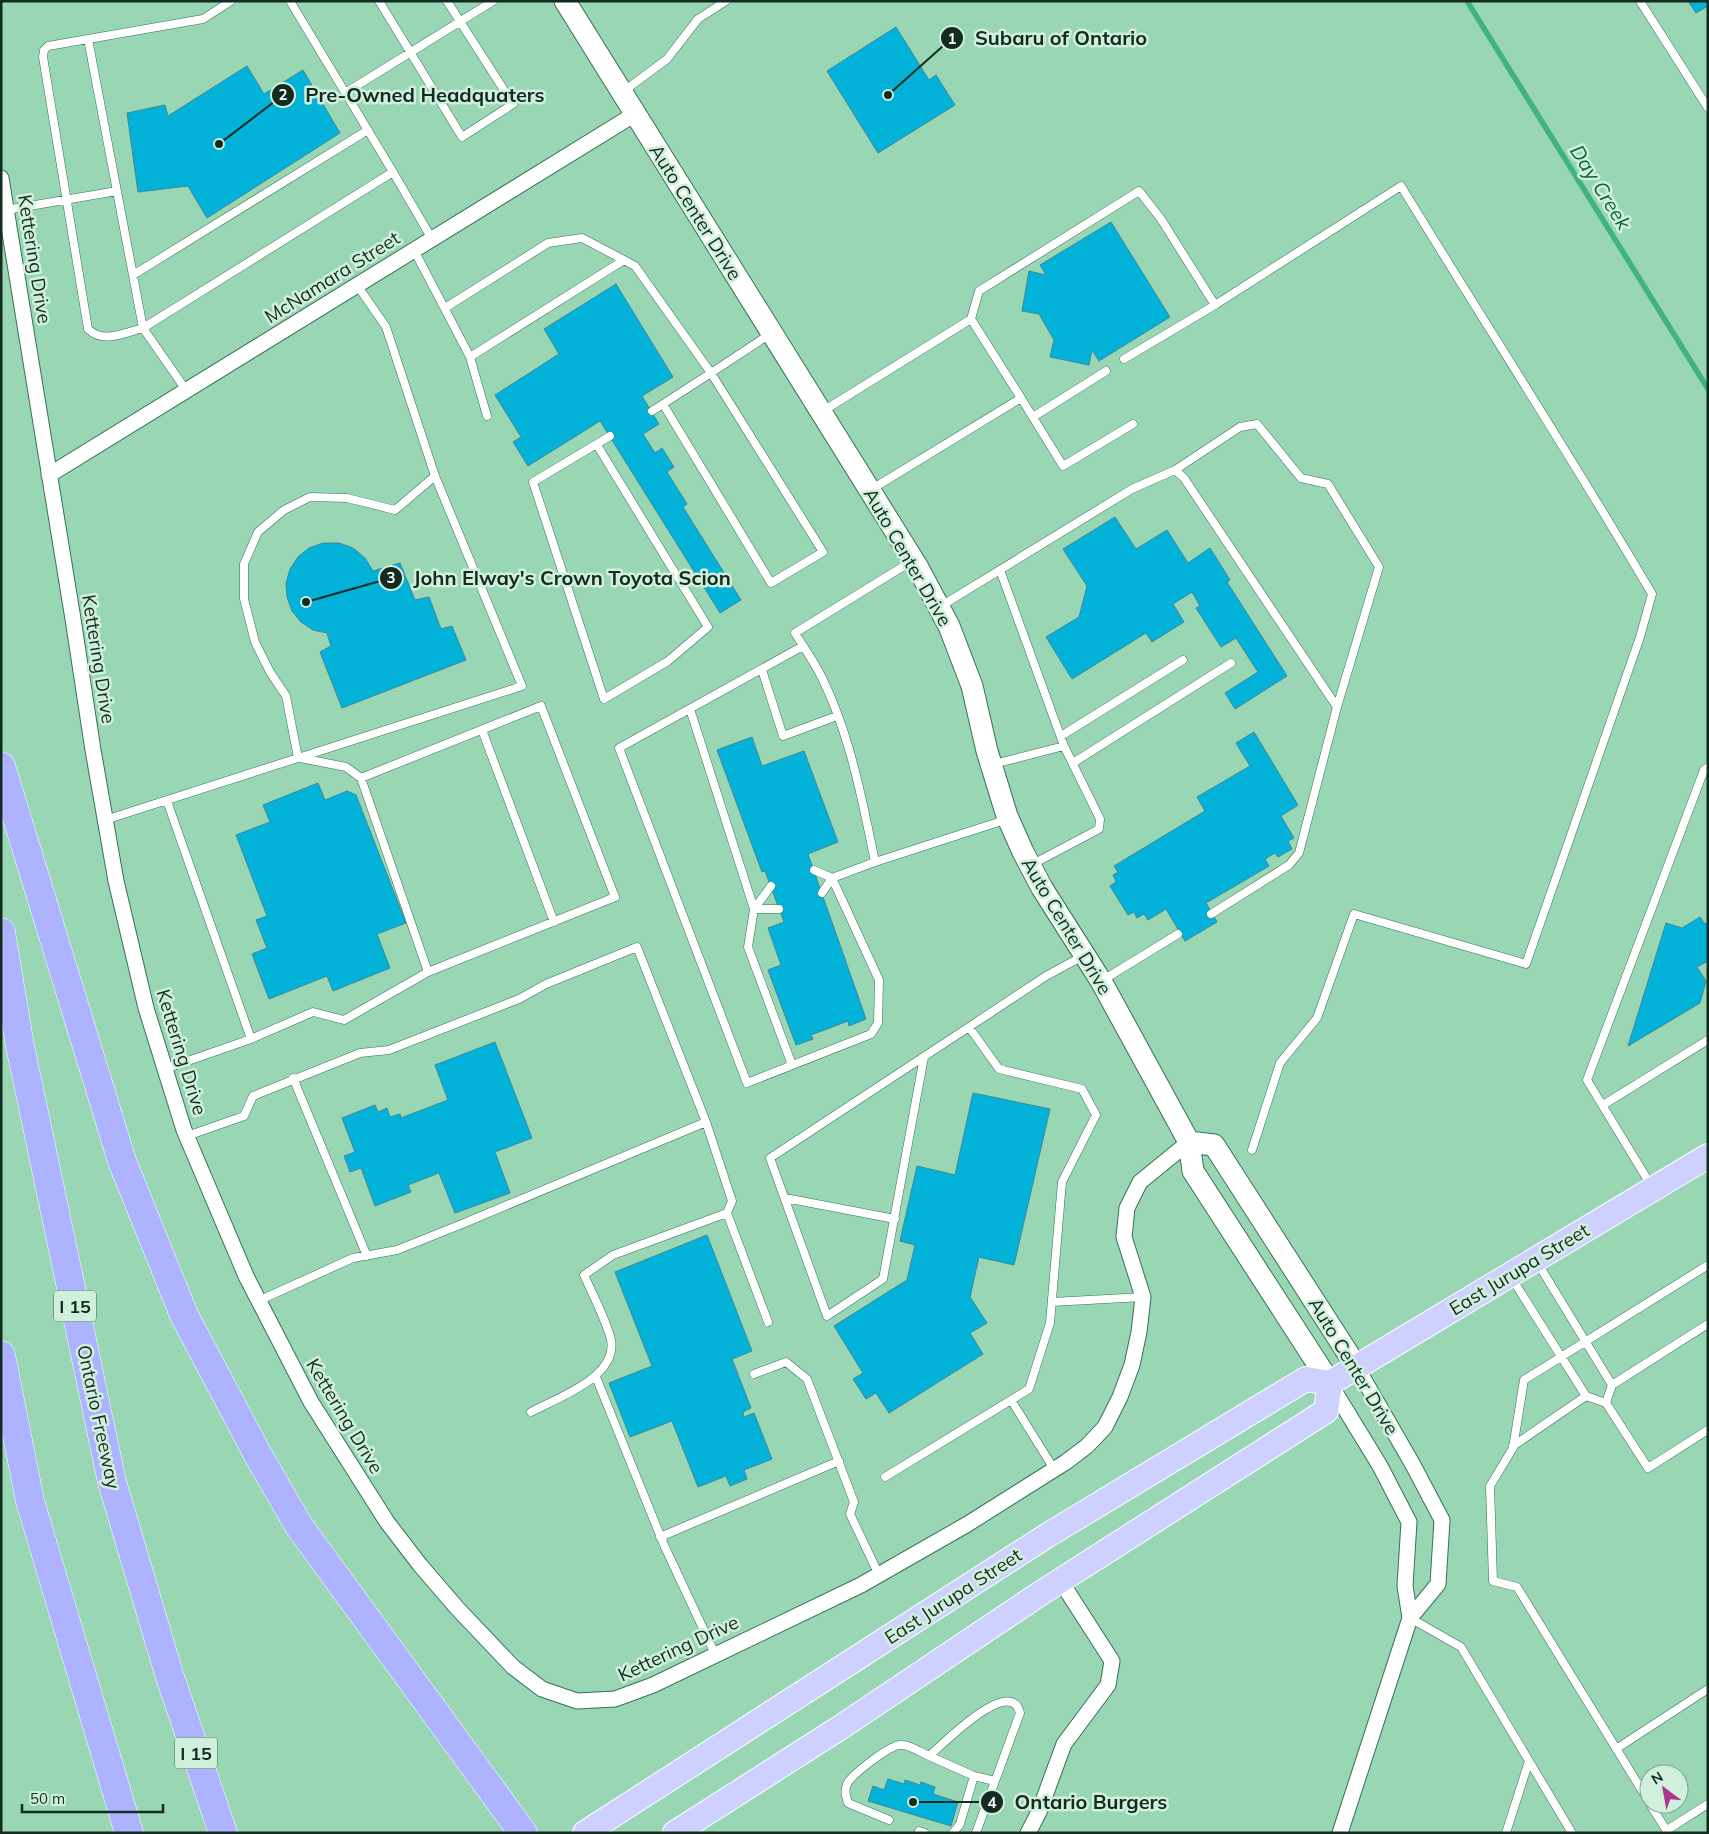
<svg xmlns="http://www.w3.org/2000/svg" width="1709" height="1834" viewBox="0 0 1709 1834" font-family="Mulish,sans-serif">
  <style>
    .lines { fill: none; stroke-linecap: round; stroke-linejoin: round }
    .stream { stroke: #41b380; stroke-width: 5.5 }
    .building { fill: #03b2d8; stroke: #3e869c }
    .lane-casing { stroke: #367255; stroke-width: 9 }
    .street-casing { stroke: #367255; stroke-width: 17 }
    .secondary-casing { stroke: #367255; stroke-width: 23 }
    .primary-casing { stroke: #fff; stroke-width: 26 }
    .highway-casing { stroke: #fff; stroke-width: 29 }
    .lane { stroke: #fff; stroke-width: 8 }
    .street { stroke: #fff; stroke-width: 15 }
    .secondary { stroke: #fff; stroke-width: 21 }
    .primary { stroke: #ced1ff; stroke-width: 24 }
    .highway { stroke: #adb3ff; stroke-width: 28 }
    .labels { text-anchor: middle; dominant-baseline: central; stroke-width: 5; stroke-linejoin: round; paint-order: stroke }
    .shield { fill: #d0efdd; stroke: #4c6658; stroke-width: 1 }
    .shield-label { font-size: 18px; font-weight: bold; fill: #132c1f }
    .street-label { font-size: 19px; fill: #132c1f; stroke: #d0efdd }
    .water-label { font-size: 20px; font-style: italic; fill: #0c6341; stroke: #d0efdd }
    .leader { fill: none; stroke: #132c1f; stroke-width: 2 }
    .callout-dot { fill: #132c1f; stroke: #d0efdd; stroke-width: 2 }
    .mark-label { font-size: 15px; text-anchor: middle; font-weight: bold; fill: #fff }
    .callout-label { font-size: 20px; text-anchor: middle; font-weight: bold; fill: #132c1f; stroke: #d0efdd; stroke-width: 5; stroke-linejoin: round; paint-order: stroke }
  </style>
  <rect width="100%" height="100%" fill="#98d6b4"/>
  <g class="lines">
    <path class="stream" d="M 1467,1 L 1708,389"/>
  </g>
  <path class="building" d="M 1688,1 L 1708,1 L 1708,6 L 1696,13 Z
    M 896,27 L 929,80 L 936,75 L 955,105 L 878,153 L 827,71 Z
    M 247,66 L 264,94 L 303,70 L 340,133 L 207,218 L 188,186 L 138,192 L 127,113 L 165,105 L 168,116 Z
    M 1111,222 L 1170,317 L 1099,361 L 1092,350 L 1089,365 L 1050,357 L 1054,340 L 1039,314 L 1022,311 L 1029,271 L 1046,275 L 1040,265 Z
    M 616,284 L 673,377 L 642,396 L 659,424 L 643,434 L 655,453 L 662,448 L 674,467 L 667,472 L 687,504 L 683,507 L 741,600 L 720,613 L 600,421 L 528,466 L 513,442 L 521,437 L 495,395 L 559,354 L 544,329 Z
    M 1115,517 L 1136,549 L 1167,530 L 1188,563 L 1210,548 L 1230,580 L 1227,582 L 1287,676 L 1235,709 L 1225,693 L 1258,672 L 1236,638 L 1221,647 L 1196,608 L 1200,606 L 1192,592 L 1173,604 L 1184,622 L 1152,642 L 1146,633 L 1072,679 L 1046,637 L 1079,617 L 1087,586 L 1063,549 Z
    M 323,543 L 339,543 L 353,548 L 365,558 L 373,571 L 400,563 L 415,600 L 429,597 L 441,629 L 452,626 L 466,660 L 342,708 L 320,652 L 331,646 L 327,633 L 313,630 L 301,622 L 292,611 L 287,597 L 286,583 L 290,569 L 298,557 L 309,548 Z
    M 1254,732 L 1298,805 L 1281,816 L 1294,838 L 1288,841 L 1292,849 L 1278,857 L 1275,853 L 1265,859 L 1269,866 L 1206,903 L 1217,922 L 1185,941 L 1166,909 L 1148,920 L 1144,914 L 1137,918 L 1134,912 L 1128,915 L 1110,886 L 1116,882 L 1113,875 L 1118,872 L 1114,866 L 1205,811 L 1197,797 L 1250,766 L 1236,743 Z
    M 752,737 L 762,766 L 804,751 L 838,842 L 808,854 L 866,1019 L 849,1026 L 848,1021 L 811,1035 L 813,1039 L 796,1045 L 768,970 L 781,965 L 768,928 L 784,922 L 765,871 L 762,872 L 717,750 Z
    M 318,783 L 325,800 L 347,791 L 356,795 L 406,923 L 377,934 L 390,968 L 333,991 L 327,976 L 269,999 L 252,954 L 267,948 L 256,920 L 267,916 L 236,835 L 270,822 L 263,805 Z
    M 1700,917 L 1705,924 L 1708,922 L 1708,961 L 1697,967 L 1706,981 L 1700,1003 L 1628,1046 L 1666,923 L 1682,928 Z
    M 495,1042 L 532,1138 L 495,1152 L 510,1193 L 455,1213 L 439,1173 L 408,1185 L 411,1192 L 375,1206 L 361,1168 L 350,1172 L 344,1156 L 355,1152 L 342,1118 L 375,1105 L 378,1112 L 387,1108 L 390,1117 L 400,1114 L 401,1118 L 448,1100 L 435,1065 Z
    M 973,1093 L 1050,1109 L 1014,1265 L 979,1257 L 970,1297 L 987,1323 L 970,1333 L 983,1354 L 889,1413 L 876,1393 L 866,1399 L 853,1379 L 863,1373 L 834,1326 L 907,1280 L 915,1245 L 900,1241 L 917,1166 L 955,1175 Z
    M 707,1235 L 752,1351 L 732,1359 L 751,1408 L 743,1412 L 744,1417 L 754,1413 L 772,1459 L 744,1470 L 747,1479 L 730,1486 L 726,1476 L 698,1487 L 672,1421 L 630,1437 L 609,1383 L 652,1366 L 615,1272 Z
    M 888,1779 L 904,1784 L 905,1780 L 920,1785 L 921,1782 L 935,1787 L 933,1794 L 958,1802 L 951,1826 L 868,1801 L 873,1786 L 884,1790 Z"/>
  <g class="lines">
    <g class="lane-casing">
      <path id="lane" d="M 231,1 L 203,19 L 48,46 L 44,50 L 43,57 L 88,329 C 103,344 124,333 143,328 L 393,172 L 290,1
        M 379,1 L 462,137 L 513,104 L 447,1
        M 1640,1 L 1708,108
        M 88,39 L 143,328 L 186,390
        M 624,91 L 667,59 L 698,19 L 726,1
        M 345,93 L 493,1
        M 393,172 L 432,239
        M 6,210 L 117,191
        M 414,250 L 470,357 L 624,260 L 635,266 L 711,373 L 770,334
        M 133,275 L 368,130
        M 1215,305 L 1401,186 C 1484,322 1571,456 1652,594 L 1640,637 L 1526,964 L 1354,914 L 1317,1018 L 1280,1063 L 1252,1150
        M 445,308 L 548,243 L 582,238 L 624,260
        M 971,319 L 979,291 L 1139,191 L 1161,219 L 1215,305 L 1124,359
        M 470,357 L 487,416
        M 711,373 L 823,552 L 771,583 L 663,404 Z
        M 1021,398 L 1063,466 L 1133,424
        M 652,411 L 663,404
        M 823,411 L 971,319 L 1021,398 L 872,489
        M 1033,417 L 1106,371
        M 597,445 L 708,627 L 668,661 L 604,699 L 533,482 L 610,436
        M 1175,470 L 1240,427 L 1257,424 L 1301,478 L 1328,484 L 1379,567 L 1337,707
        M 912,561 L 795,633 C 803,646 812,659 819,672 C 849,730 862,798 875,862 L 1008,819
        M 1000,570 L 1064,746 L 1100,819 L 1099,829 L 1031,865
        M 941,606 L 1132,489 L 1175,470 L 1184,478 L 1337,707 L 1299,853 L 1289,865 L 1211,914
        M 803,646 L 619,748 L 747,1083 L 871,1034 L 878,1023 L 879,980 L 832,878 L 875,862
        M 762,670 L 783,736 L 837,716
        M 690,709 L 754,909 L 748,947 L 792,1065
        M 482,730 L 554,922
        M 1061,736 L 1183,660
        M 298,758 L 522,686 L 435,476
        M 300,758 L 346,767 L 361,778 L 428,972
        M 1073,763 L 1231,663
        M 994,764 L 1064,746
        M 105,820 L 298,758 L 286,696 L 270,672 L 255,642 L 244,599 L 244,564 L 258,532 L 284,510 L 310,497 L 347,498 L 395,510 L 435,476 L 386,327 L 357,285
        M 814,870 L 832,878 L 822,893
        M 754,909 L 771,886
        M 754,909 L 779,909
        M 1103,980 L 1178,934
        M 251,1039 L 313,1012 L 344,1020 L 428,972 L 615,897 L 541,706 L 361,778
        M 924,1057 L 883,1279 L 827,1316 L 770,1158 L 969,1027
        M 165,1069 L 251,1039 L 167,801
        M 293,1078 L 367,1256
        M 1603,1105 L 1708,1040
        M 187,1136 L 244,1116 L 253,1096 L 360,1053 L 389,1050 L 519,999 L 546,984 L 637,947 L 706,1122 L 732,1201 L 727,1213 L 768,1322
        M 1652,1187 L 1587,1080 L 1704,770 L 1708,767
        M 785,1198 L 895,1219
        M 1537,1262 L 1612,1385 L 1606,1403
        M 1511,1277 L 1586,1396 L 1606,1403 L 1648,1468 L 1708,1430
        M 258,1301 L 353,1258 L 397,1250 L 462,1224 L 706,1122
        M 1052,1302 L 1143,1297
        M 754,1374 L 786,1362 L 807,1379 L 854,1502 L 850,1514 L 879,1575
        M 596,1377 L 664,1545 L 715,1654
        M 1612,1385 L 1708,1324
        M 1011,1400 L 1054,1469
        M 531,1412 C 557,1398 618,1377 611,1340 C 607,1322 592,1293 584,1275 L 613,1255 L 727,1213
        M 1513,1446 L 1586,1396
        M 885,1477 L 1029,1389 L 1050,1323 L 1062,1182 L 1096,1115 L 1082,1089 L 999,1069 L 969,1027 L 1046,976 L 1083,956
        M 660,1537 L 839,1461
        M 1410,1618 L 1461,1647 L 1572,1833
        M 1616,1749 L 1708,1689
        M 929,1756 L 974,1776 L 995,1781
        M 1658,1774 L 1664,1770
        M 1639,1786 L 1649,1780
        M 1649,1802 L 1517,1587 L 1493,1581 L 1490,1486 L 1513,1448 L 1524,1380 L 1708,1265
        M 1650,1804 L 1668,1833
        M 889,1820 L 848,1803 C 846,1796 844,1791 847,1784 C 851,1775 890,1745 900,1745 C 909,1744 920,1752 929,1756 C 942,1745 1011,1674 1020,1713 L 976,1833
        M 1667,1830 L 1708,1804
        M 919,1831 L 925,1833
        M 953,1833 L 960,1824 L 974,1776
        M 1506,1833 L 1529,1761"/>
    </g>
    <g class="street-casing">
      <path id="street" d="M 1,178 L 73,619 L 93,750 L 116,881 L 146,1008 L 184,1130 L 246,1276 L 311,1402 L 387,1522 L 420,1565 L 457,1608 L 513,1667 L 542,1689 L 577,1701 L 615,1699 L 653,1685 L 861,1585 L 966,1525 L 1066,1462 L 1087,1446 L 1105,1427 L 1120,1397 L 1132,1365 L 1139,1332 L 1143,1297 L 1124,1237 L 1127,1208 L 1140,1182 L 1189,1142
        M 49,475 L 635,114
        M 1330,1384 L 1380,1466 L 1409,1522 L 1405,1586 L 1410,1618
        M 1028,1833 L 1039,1812 L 1064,1744 L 1108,1685 L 1112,1661 L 1060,1580
        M 1340,1833 L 1410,1618 L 1438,1584 L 1442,1520 L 1413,1465 L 1356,1366"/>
    </g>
    <g class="secondary-casing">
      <path id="secondary" d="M 565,1 L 917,566 L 949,626 L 972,686 L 987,751 L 1007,816 L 1023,852 L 1042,888 L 1101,981 L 1189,1142 L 1193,1171 L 1330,1383
        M 1189,1142 L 1214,1145 L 1356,1366"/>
    </g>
    <g class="primary-casing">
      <path id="primary" d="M 585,1833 L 1048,1535 L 1306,1379 L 1330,1383 L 1708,1156
        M 675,1833 L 838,1729 L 1041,1593 L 1326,1411 L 1330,1383"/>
    </g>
    <g class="highway-casing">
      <path id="highway" d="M 1,766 L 122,1161 L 184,1315 L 258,1455 L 299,1526 L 523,1833
        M 1,932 L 20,1046 L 112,1482 L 169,1674 L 223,1833
        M 1,1355 L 30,1501 L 129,1833"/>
    </g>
    <use href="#lane" class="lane"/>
    <use href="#street" class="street"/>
    <use href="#secondary" class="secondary"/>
    <use href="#primary" class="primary"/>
    <use href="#highway" class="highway"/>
  </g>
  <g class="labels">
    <g class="shield">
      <rect x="54" y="1290.5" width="42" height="31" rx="4"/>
      <rect x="175" y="1737.5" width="42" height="31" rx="4"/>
    </g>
    <g class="shield-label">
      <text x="75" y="1306">I 15</text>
      <text x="196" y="1753">I 15</text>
    </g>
    <g class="street-label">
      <text transform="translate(696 212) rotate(58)">Auto Center Drive</text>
      <text transform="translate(35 259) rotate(81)">Kettering Drive</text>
      <text transform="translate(332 277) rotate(-32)">McNamara Street</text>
      <text transform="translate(908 557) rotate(60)">Auto Center Drive</text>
      <text transform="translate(99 659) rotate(81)">Kettering Drive</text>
      <text transform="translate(1067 926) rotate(59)">Auto Center Drive</text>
      <text transform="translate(182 1052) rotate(73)">Kettering Drive</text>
      <text transform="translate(1519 1269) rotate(-31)">East Jurupa Street</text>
      <text transform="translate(1354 1366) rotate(59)">Auto Center Drive</text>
      <text transform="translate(345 1416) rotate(59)">Kettering Drive</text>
      <text transform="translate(99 1417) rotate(78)">Ontario Freeway</text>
      <text transform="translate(953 1596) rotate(-33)">East Jurupa Street</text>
      <text transform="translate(678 1648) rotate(-25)">Kettering Drive</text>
    </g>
    <g class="water-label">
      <text transform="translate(1601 187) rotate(58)">Day Creek</text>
    </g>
  </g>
  <path class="leader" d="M888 95L952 38M219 144L283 95M306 602L391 578M913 1802L992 1802"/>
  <g class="callout-dot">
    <circle cx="888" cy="95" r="5"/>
    <circle cx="219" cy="144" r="5"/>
    <circle cx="306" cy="602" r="5"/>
    <circle cx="913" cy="1802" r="5"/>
    <circle cx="952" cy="38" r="12"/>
    <circle cx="283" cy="95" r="12"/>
    <circle cx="391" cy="578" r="12"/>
    <circle cx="992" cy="1802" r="12"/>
  </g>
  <g class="mark-label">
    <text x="952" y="44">1</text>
    <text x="283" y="100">2</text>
    <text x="391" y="583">3</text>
    <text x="992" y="1808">4</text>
  </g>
  <g class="callout-label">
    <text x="1061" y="45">Subaru of Ontario</text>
    <text x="425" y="102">Pre-Owned Headquaters</text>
    <text x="572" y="585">John Elway's Crown Toyota Scion</text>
    <text x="1091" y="1809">Ontario Burgers</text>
  </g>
  <rect width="1709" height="1834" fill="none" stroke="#132c1f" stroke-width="5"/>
  <g transform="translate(1664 1789) rotate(328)"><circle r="24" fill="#d0efdd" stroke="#84a191"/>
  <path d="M0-4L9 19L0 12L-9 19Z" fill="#ae378e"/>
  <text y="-8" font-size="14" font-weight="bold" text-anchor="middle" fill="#132c1f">N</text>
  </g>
  <path d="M22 1804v8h141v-8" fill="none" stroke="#132c1f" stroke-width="2.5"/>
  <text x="30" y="1804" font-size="15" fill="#132c1f" stroke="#d0efdd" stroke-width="4" paint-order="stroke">50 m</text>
</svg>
